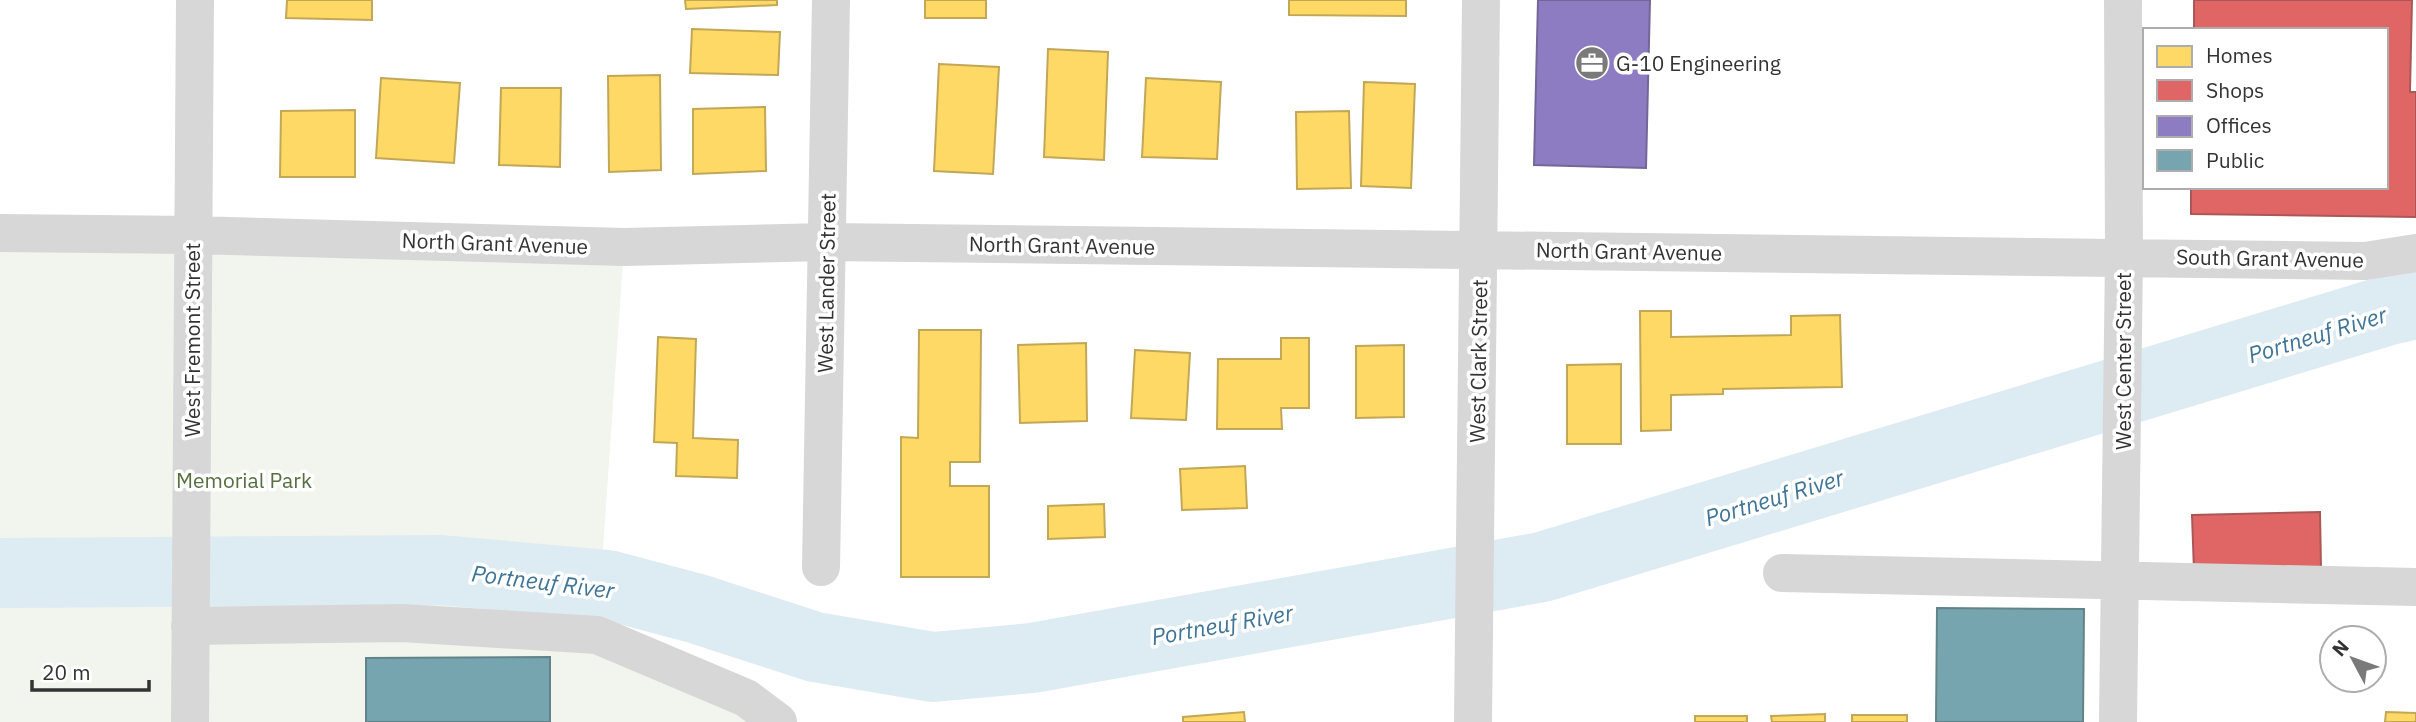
<svg xmlns="http://www.w3.org/2000/svg" width="2416" height="722" viewBox="0 0 2416 722" font-family="'IBM Plex Sans',sans-serif">
  <style>
    .green { fill: #f1f5ed }
    .homes { fill: #ffd966; stroke: #c2a757; stroke-width: 2 }
    .shops { fill: #e06666; stroke: #ac5757; stroke-width: 2 }
    .offices { fill: #8e7cc3; stroke: #736698; stroke-width: 2 }
    .public { fill: #76a5af; stroke: #62838a; stroke-width: 2 }
    .lines { fill: none; stroke-linecap: round; stroke-linejoin: round }
    .river { stroke: #ddebf3; stroke-width: 70 }
    .minor { stroke: #d7d7d7; stroke-width: 38 }
    .labels { text-anchor: middle; dominant-baseline: central; stroke-width: 7; stroke-linejoin: round; paint-order: stroke }
    .poi-label { font-size: 21px; fill: #333; stroke: #fff; text-anchor: start }
    .street-label { font-size: 21px; fill: #333; stroke: #fff }
    .park-label { font-size: 21px; fill: #56703f; stroke: #fff }
    .water-label { font-size: 23px; font-style: italic; fill: #3f7597; stroke: #fff }
  </style>
  <rect width="100%" height="100%" fill="#fff"/>
  <path class="green" d="M 0,233 L 624,247 L 597,635 L 778,722 L 0,722 Z"/>
  <path class="homes" d="M 287,0 L 372,0 L 372,20 L 286,18 Z
    M 685,0 L 777,0 L 777,5 L 686,9 Z
    M 925,0 L 986,0 L 986,18 L 925,18 Z
    M 1289,0 L 1406,0 L 1406,16 L 1289,15 Z
    M 692,29 L 780,32 L 778,75 L 690,73 Z
    M 1048,49 L 1108,52 L 1104,160 L 1044,157 Z
    M 939,64 L 999,67 L 993,174 L 934,171 Z
    M 660,75 L 661,170 L 609,172 L 608,76 Z
    M 381,78 L 460,83 L 454,163 L 376,158 Z
    M 1146,78 L 1221,82 L 1217,159 L 1142,157 Z
    M 1364,82 L 1415,84 L 1411,188 L 1361,186 Z
    M 501,88 L 561,88 L 560,167 L 499,165 Z
    M 765,107 L 766,171 L 693,174 L 693,109 Z
    M 355,110 L 355,177 L 280,177 L 281,111 Z
    M 1349,111 L 1351,188 L 1297,189 L 1296,112 Z
    M 1640,311 L 1671,311 L 1671,337 L 1791,335 L 1791,316 L 1840,315 L 1842,387 L 1723,389 L 1723,394 L 1671,395 L 1671,430 L 1641,431 Z
    M 919,330 L 981,330 L 980,462 L 950,462 L 950,486 L 989,486 L 989,577 L 901,577 L 901,437 L 918,438 Z
    M 658,337 L 696,339 L 693,438 L 738,440 L 737,478 L 676,476 L 677,443 L 654,442 Z
    M 1281,338 L 1309,338 L 1309,408 L 1281,408 L 1282,429 L 1217,429 L 1218,359 L 1281,359 Z
    M 1086,343 L 1087,421 L 1020,423 L 1018,345 Z
    M 1404,345 L 1404,417 L 1356,418 L 1356,346 Z
    M 1135,350 L 1190,353 L 1186,420 L 1131,418 Z
    M 1621,364 L 1621,444 L 1567,444 L 1567,365 Z
    M 1245,466 L 1247,508 L 1182,510 L 1180,469 Z
    M 1104,504 L 1105,537 L 1048,539 L 1048,506 Z
    M 1244,712 L 1245,722 L 1183,722 L 1183,717 Z
    M 2386,712 L 2416,713 L 2416,722 L 2385,722 Z
    M 1825,714 L 1825,722 L 1772,722 L 1771,716 Z
    M 1852,715 L 1907,715 L 1907,722 L 1852,722 Z
    M 1695,716 L 1747,716 L 1747,722 L 1695,722 Z"/>
  <path class="shops" d="M 2194,0 L 2412,0 L 2410,92 L 2416,92 L 2416,217 L 2191,214 L 2191,187 L 2386,187 L 2386,30 L 2194,30 Z
    M 2320,512 L 2321,568 L 2194,571 L 2192,515 Z"/>
  <path class="offices" d="M 1538,0 L 1650,0 L 1646,168 L 1534,165 Z"/>
  <path class="public" d="M 1937,608 L 2084,609 L 2083,722 L 1936,722 Z
    M 550,657 L 550,722 L 366,722 L 366,658 Z"/>
  <g class="lines">
    <path class="river" d="M 0,573 L 441,570 L 608,585 L 698,609 L 815,647 L 933,667 L 1032,658 L 1542,567 L 2389,310 L 2416,304"/>
    <path class="minor" d="M 0,233 L 193,235 L 624,247 L 827,242 L 2365,261 L 2416,253
      M 821,567 L 831,0
      M 1782,573 L 2416,587
      M 190,626 L 402,623 L 597,635 L 746,698 L 778,722
      M 190,722 L 195,0
      M 1473,722 L 1481,0
      M 2118,722 L 2124,256 L 2123,0"/>
  </g>
  <defs>
    <g id="office-disc" transform="scale(1.75)"><circle r="9.5" fill="#7a7a7a" stroke="#fff"/><path d="M-6-3h4V-5.5h4V-3h4V5H-6ZM-1-4.5V-3h2v-1.5ZM-6 0V1H6V0Z" fill="#fff"/></g>
  </defs>
  <g fill-rule="evenodd">
    <use href="#office-disc" x="1592" y="63"/>
  </g>
  <g class="labels">
    <g class="poi-label">
      <text x="1616" y="63">G-10 Engineering</text>
    </g>
    <g class="street-label">
      <text transform="translate(495 243) rotate(2)">North Grant Avenue</text>
      <text transform="translate(1062 245) rotate(1)">North Grant Avenue</text>
      <text transform="translate(1629 251) rotate(1)">North Grant Avenue</text>
      <text transform="translate(2270 258) rotate(1)">South Grant Avenue</text>
      <text transform="translate(826 283) rotate(-89)">West Lander Street</text>
      <text transform="translate(192 340) rotate(-90)">West Fremont Street</text>
      <text transform="translate(1478 361) rotate(-89)">West Clark Street</text>
      <text transform="translate(2123 361) rotate(-90)">West Center Street</text>
    </g>
    <g class="park-label">
      <text x="244" y="480">Memorial Park</text>
    </g>
    <g class="water-label">
      <text transform="translate(2317 334) rotate(-17)">Portneuf River</text>
      <text transform="translate(1774 497) rotate(-17)">Portneuf River</text>
      <text transform="translate(543 581) rotate(7)">Portneuf River</text>
      <text transform="translate(1222 624) rotate(-10)">Portneuf River</text>
    </g>
  </g>
  <rect x="2143" y="28" width="245" height="161" fill="#ffffff" stroke="#adadad" stroke-width="2"/>
  <rect x="2157" y="46" width="35" height="21" fill="#ffd966" stroke="#adadad" stroke-width="2"/>
  <text x="2206" y="63" font-size="21" fill="#333333">Homes</text>
  <rect x="2157" y="80" width="35" height="21" fill="#e06666" stroke="#adadad" stroke-width="2"/>
  <text x="2206" y="98" font-size="21" fill="#333333">Shops</text>
  <rect x="2157" y="116" width="35" height="21" fill="#8e7cc3" stroke="#adadad" stroke-width="2"/>
  <text x="2206" y="133" font-size="21" fill="#333333">Offices</text>
  <rect x="2157" y="150" width="35" height="21" fill="#76a5af" stroke="#adadad" stroke-width="2"/>
  <text x="2206" y="168" font-size="21" fill="#333333">Public</text>
  <g transform="translate(2353 659) rotate(311)"><circle r="33" fill="#ffffff" stroke="#adadad" stroke-width="2"/>
  <path d="M0-5L12 26L0 18L-12 26Z" fill="#7a7a7a"/>
  <text y="-10" font-size="19" font-weight="bold" text-anchor="middle" fill="#333333">N</text>
  </g>
  <path d="M32 680v10h117v-10" fill="none" stroke="#333333" stroke-width="3.5"/>
  <text x="42" y="680" font-size="21" fill="#333333" stroke="#ffffff" stroke-width="5" paint-order="stroke">20 m</text>
</svg>
